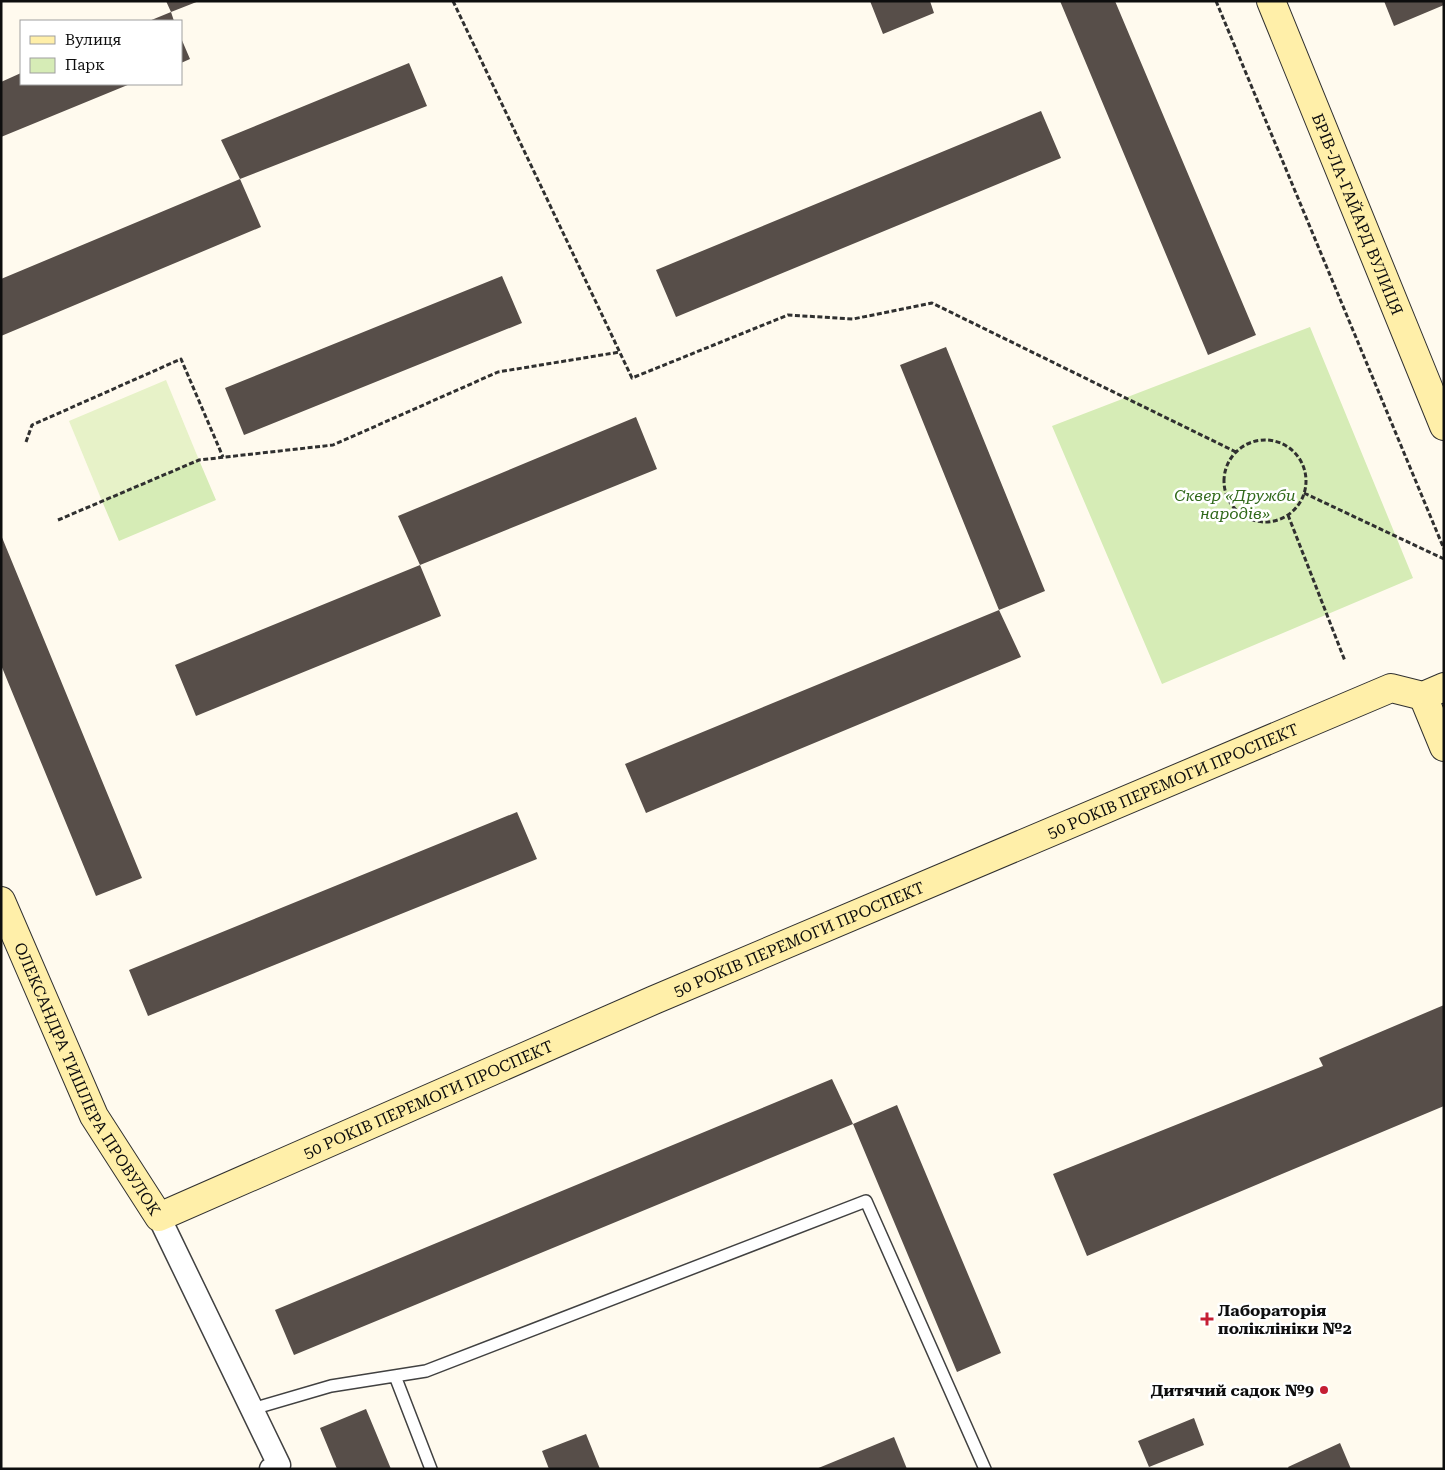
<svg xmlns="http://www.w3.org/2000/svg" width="1445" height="1470" viewBox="0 0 1445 1470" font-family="'Roboto Serif',serif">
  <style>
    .green { fill: #d6ecb6 }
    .pitch { fill: #e7f2c8 }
    .building { fill: #574e49 }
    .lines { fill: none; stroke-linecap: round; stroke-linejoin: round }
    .lane-casing { stroke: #414141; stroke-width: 14 }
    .street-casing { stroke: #414141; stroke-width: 25 }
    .secondary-casing { stroke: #303030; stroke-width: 30 }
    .path { stroke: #303030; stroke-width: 3; stroke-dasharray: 5 2.5; stroke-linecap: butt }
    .lane { stroke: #fff; stroke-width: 11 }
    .street { stroke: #fff; stroke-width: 22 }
    .secondary { stroke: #ffefa9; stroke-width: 28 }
    .poi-dot { fill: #c51e33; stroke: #fff; stroke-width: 2 }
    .labels { text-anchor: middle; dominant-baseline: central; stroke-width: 5; stroke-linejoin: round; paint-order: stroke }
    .street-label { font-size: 16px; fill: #0e0e0e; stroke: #fff }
    .park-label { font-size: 16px; font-style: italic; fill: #30691a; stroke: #fff }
    .poi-label { font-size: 16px; font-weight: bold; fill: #0e0e0e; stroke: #fff; text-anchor: start }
  </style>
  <rect width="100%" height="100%" fill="#fffaee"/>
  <path class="green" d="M 1310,327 L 1413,578 L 1162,684 L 1052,426 Z
    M 199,460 L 216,500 L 119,541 L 102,501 Z"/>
  <path class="pitch" d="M 166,380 L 199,460 L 102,501 L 69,421 Z"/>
  <path class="building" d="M 166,1 L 199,1 L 171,12 Z
    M 870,1 L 930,1 L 934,13 L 883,34 Z
    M 1060,1 L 1115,1 L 1256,335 L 1208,355 Z
    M 1384,1 L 1444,1 L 1444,5 L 1394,26 Z
    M 171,12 L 174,21 L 149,21 Z
    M 181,38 L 190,59 L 181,63 Z
    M 409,63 L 427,106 L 240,179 L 221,140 Z
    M 21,73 L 21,84 L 130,84 L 1,137 L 1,82 Z
    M 1041,111 L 1061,158 L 676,317 L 656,270 Z
    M 240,179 L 261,227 L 1,336 L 1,279 Z
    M 502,276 L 522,323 L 244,435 L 225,388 Z
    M 946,347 L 1045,591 L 999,610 L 900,365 Z
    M 636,417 L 657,469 L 420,565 L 398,516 Z
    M 1,535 L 142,878 L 96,896 L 1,665 Z
    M 420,565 L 441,616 L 196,716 L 175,665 Z
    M 999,610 L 1021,657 L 646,813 L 625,764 Z
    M 517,812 L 537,859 L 148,1016 L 129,970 Z
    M 1444,1005 L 1444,1106 L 1087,1256 L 1053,1174 L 1323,1066 L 1319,1058 Z
    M 832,1079 L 853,1124 L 294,1355 L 275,1310 Z
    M 897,1105 L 1001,1353 L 957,1372 L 853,1124 Z
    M 366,1409 L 391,1469 L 337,1469 L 320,1428 Z
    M 1194,1418 L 1204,1445 L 1149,1467 L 1138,1441 Z
    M 586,1434 L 600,1469 L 549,1469 L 542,1451 Z
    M 894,1437 L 907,1469 L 816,1469 Z
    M 1340,1443 L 1351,1469 L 1289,1469 L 1288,1467 Z"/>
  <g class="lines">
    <g class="lane-casing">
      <path id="lane" d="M 395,1376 L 431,1469
        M 252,1409 L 331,1386 L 426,1371 L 866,1201 L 985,1469"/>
    </g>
    <g class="street-casing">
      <path id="street" d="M 159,1217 L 279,1465 L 271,1469"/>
    </g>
    <g class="secondary-casing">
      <g id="secondary">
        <path id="s1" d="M 1271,1 L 1444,426"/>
        <path d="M 1423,696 L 1444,747"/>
        <path id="s2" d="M 1,901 L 94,1116 L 159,1217 L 654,1000 L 1391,688 L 1423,696 L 1444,687"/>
      </g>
    </g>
    <path class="path" d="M 453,1 L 632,378 L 788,315 L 853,319 L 932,303 L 1236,452
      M 1216,1 L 1444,549
      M1224 481a41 41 0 1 1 82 0a41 41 0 1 1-82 0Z
      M 26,442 L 32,425 L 181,359 L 223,457
      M 1304,493 L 1444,559
      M 1288,515 L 1345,661
      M 58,520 L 199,460 L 333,445 L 498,372 L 620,352"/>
    <use href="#lane" class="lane"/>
    <use href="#street" class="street"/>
    <use href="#secondary" class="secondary"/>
  </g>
  <g class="poi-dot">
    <path d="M1204.5 1311.5h5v5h5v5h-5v5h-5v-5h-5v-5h5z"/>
    <circle cx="1324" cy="1390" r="5"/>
  </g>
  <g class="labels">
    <g class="street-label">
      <text stroke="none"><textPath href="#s1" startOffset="230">БРІВ-ЛА-ГАЙАРД ВУЛИЦЯ</textPath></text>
      <text stroke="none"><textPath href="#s2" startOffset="1458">50 РОКІВ ПЕРЕМОГИ ПРОСПЕКТ</textPath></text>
      <text stroke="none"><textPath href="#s2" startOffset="1052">50 РОКІВ ПЕРЕМОГИ ПРОСПЕКТ</textPath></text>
      <text stroke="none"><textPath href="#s2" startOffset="198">ОЛЕКСАНДРА ТИШЛЕРА ПРОВУЛОК</textPath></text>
      <text stroke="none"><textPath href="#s2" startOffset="648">50 РОКІВ ПЕРЕМОГИ ПРОСПЕКТ</textPath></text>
    </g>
    <g class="park-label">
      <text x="1235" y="495">Сквер «Дружби<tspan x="1235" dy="18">народів»</tspan></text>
    </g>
    <g class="poi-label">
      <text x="1218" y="1310">Лабораторія<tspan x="1218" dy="18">поліклініки №2</tspan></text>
      <text x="1314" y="1390" text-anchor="end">Дитячий садок №9</text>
    </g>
  </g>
  <rect width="1445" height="1470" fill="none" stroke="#0e0e0e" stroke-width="5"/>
  <rect x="20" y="20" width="162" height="65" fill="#ffffff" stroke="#9f9f9f"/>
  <rect x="30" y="36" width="25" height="8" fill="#ffefa9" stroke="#9f9f9f"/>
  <text x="65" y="45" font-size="15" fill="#0e0e0e">Вулиця</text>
  <rect x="30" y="58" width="25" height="15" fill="#d6ecb6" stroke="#9f9f9f"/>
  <text x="65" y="70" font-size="15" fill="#0e0e0e">Парк</text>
</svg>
